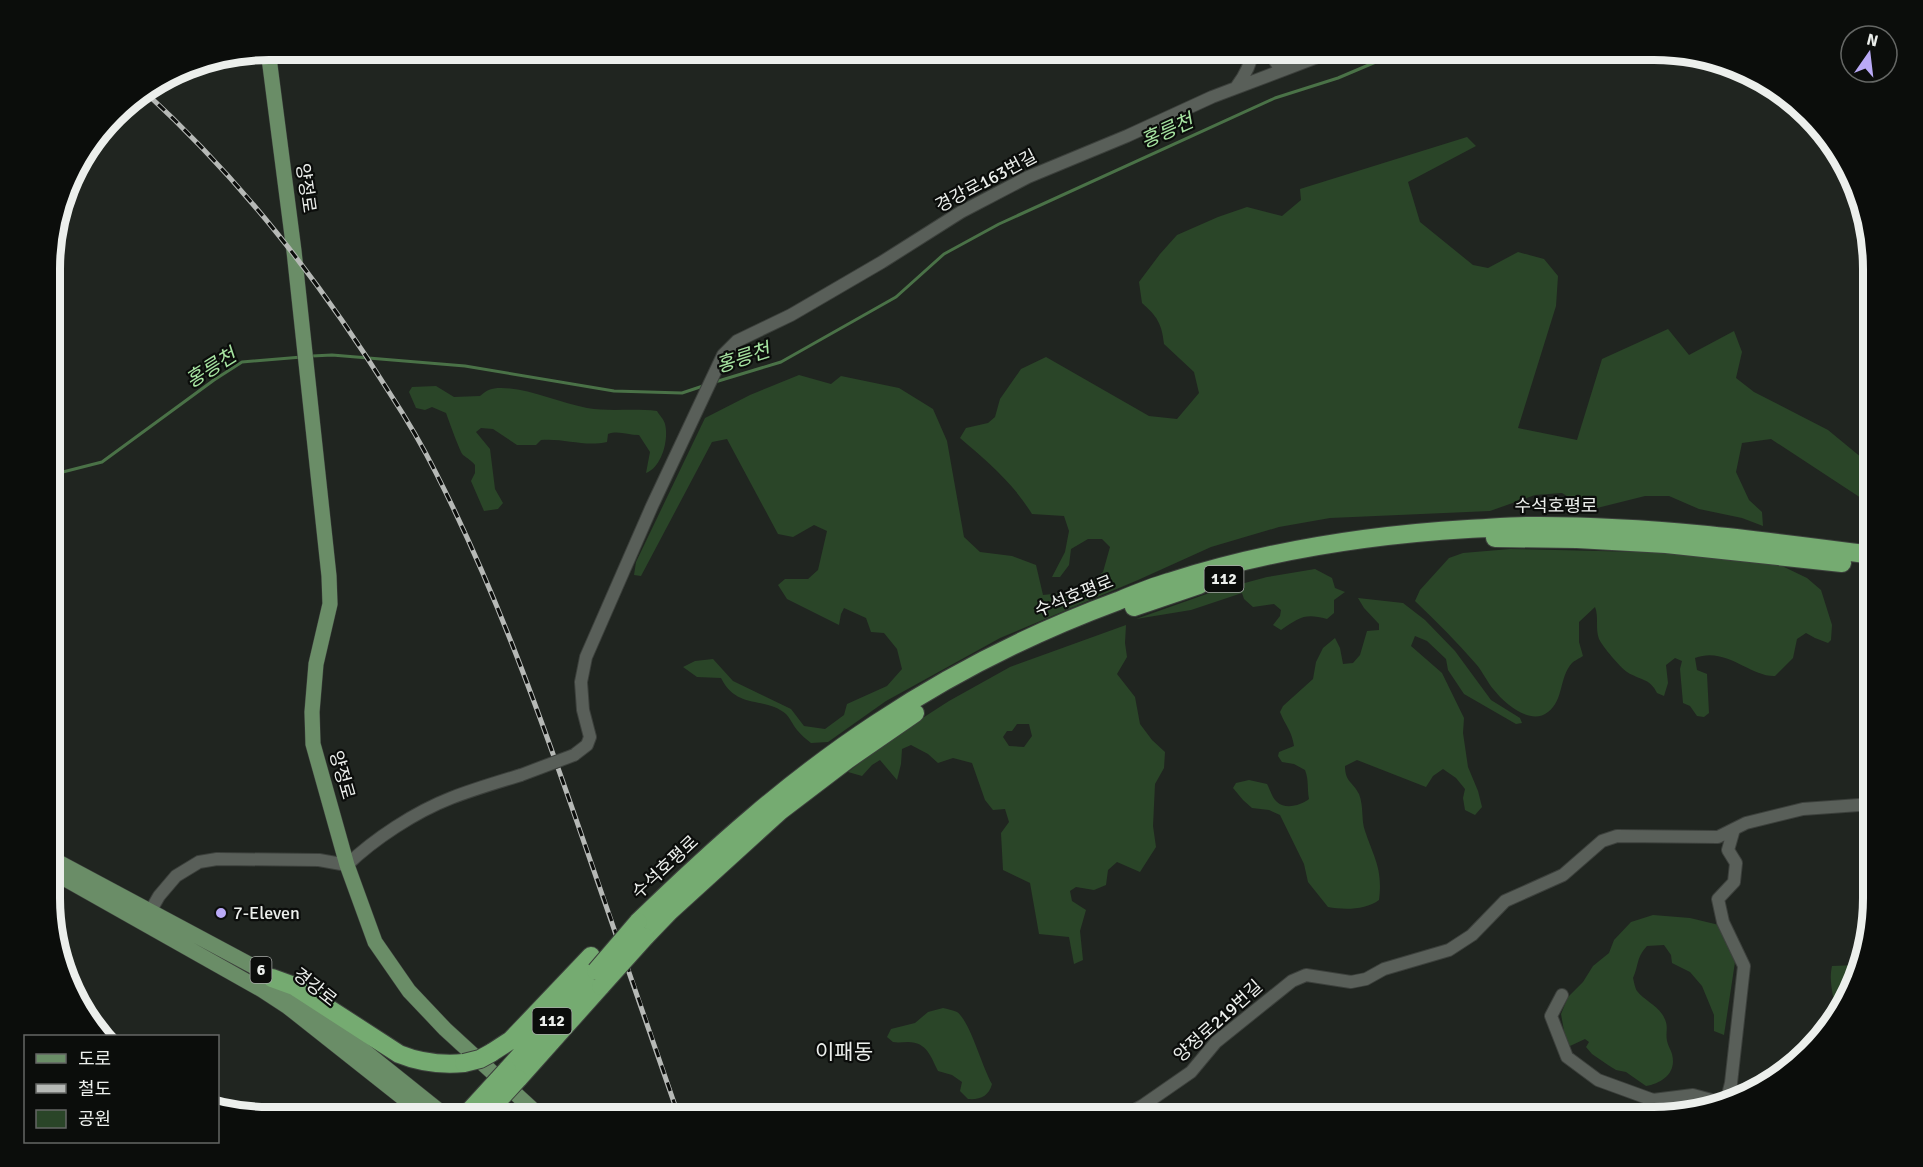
<svg xmlns="http://www.w3.org/2000/svg" width="1923" height="1167" viewBox="0 0 1923 1167" font-family="Signika,'Noto Sans KR',sans-serif">
  <style>
    .green { fill: #2a4528; fill-rule: evenodd }
    .lines { fill: none; stroke-linecap: round; stroke-linejoin: round }
    .stream { stroke: #4a7247; stroke-width: 3 }
    .minor-casing { stroke: #3c403c; stroke-width: 14 }
    .major-casing { stroke: #3c403c; stroke-width: 16 }
    .highway-casing { stroke: #3c403c; stroke-width: 20 }
    .minor { stroke: #595f59; stroke-width: 12 }
    .major { stroke: #6a8d67; stroke-width: 15 }
    .highway { stroke: #75ab71; stroke-width: 18 }
    .rail-casing { stroke: #b6b9b6; stroke-width: 5 }
    .rail { stroke: #0b0d0b; stroke-width: 3; stroke-dasharray: 9; stroke-linecap: butt }
    .minor-bridge-casing { stroke: #3c403c; stroke-width: 14; stroke-linecap: butt }
    .highway-bridge-casing { stroke: #3c403c; stroke-width: 20; stroke-linecap: butt }
    .minor-bridge { stroke: #595f59; stroke-width: 12 }
    .highway-bridge { stroke: #75ab71; stroke-width: 18 }
    .poi-dot { fill: #baaaf7; stroke: #0b0d0b; stroke-width: 2 }
    .labels { text-anchor: middle; dominant-baseline: central; stroke-width: 4.5; stroke-linejoin: round; paint-order: stroke }
    .shield { fill: #0b0d0b; stroke: #a8aba8; stroke-width: 1.5 }
    .shield-label { font-size: 16px; font-weight: bold; fill: #ecefec }
    .street-label { font-size: 18px; fill: #ecefec; stroke: #0b0d0b }
    .poi-label { font-size: 18px; fill: #ecefec; stroke: #0b0d0b; text-anchor: start }
    .water-label { font-size: 20px; font-style: italic; fill: #a6e4a1; stroke: #0b0d0b }
    .quarter-label { font-size: 21px; fill: #ecefec; stroke: #0b0d0b }
    .rim { fill: none; stroke: #ecefec; stroke-width: 8 }
  </style>
  <rect width="100%" height="100%" fill="#202520"/>
  <path class="green" d="M 1467,137 L 1476,146 L 1408,182 L 1420,222 L 1473,265 L 1488,268 L 1518,252 L 1544,259 L 1558,276 L 1556,306 L 1518,428 L 1577,440 L 1602,359 L 1668,329 L 1689,355 L 1734,331 L 1742,352 L 1736,378 L 1754,392 L 1828,430 L 1862,458 L 1873,475 L 1873,496 L 1864,500 L 1771,439 L 1742,443 L 1736,472 L 1749,500 L 1762,512 L 1763,526 L 1742,518 L 1699,509 L 1669,496 L 1645,496 L 1589,510 L 1562,493 L 1535,495 L 1490,511 L 1330,518 L 1279,527 L 1211,547 L 1138,580 L 1000,638 L 886,701 L 828,742 L 811,743 C 806,739 801,735 797,730 C 793,725 790,718 786,714 C 764,696 737,710 721,678 L 697,677 L 683,667 L 695,661 L 713,659 L 733,681 L 791,709 L 804,726 L 825,729 L 844,715 L 847,704 L 887,686 L 902,669 L 897,649 L 884,633 L 871,632 L 866,618 L 844,608 L 841,614 L 839,625 L 787,599 L 778,585 L 785,579 L 808,579 L 818,570 L 827,531 L 814,525 L 793,537 L 778,534 L 727,439 L 712,442 L 641,576 L 634,575 L 636,562 L 705,418 L 750,395 L 799,375 L 831,384 L 841,376 L 899,388 L 933,409 L 947,441 L 964,537 L 980,552 L 1012,556 L 1036,565 L 1043,595 L 1081,591 L 1103,572 L 1110,547 L 1102,539 L 1088,539 L 1071,549 L 1069,565 L 1060,577 L 1052,577 L 1065,552 L 1069,531 L 1064,516 L 1032,514 C 1013,483 987,461 960,438 L 966,428 L 988,423 L 995,417 L 1000,399 L 1021,369 L 1046,357 L 1149,416 L 1177,419 L 1199,393 L 1194,372 L 1164,344 C 1162,324 1157,316 1142,303 L 1139,282 L 1160,254 L 1177,235 L 1218,217 L 1247,207 L 1282,216 L 1301,200 L 1300,189 Z
    M 436,386 L 454,397 L 480,396 C 487,390 491,388 501,388 C 528,388 560,403 587,408 C 610,412 633,408 657,411 C 659,415 664,419 665,424 C 669,439 662,467 646,473 L 650,452 L 639,435 C 628,435 618,430 608,434 L 607,442 C 584,447 564,438 541,440 L 536,445 L 517,445 L 493,429 L 481,428 L 476,432 L 490,449 L 495,489 L 503,503 L 498,509 L 484,511 L 471,481 L 475,473 L 475,465 C 471,460 468,459 463,455 C 460,452 449,421 446,413 L 432,407 L 425,410 L 416,408 L 409,392 L 412,387 Z
    M 1510,549 L 1684,553 L 1780,565 L 1807,578 L 1821,590 L 1832,625 L 1831,640 L 1828,643 L 1815,638 L 1806,633 L 1797,639 L 1793,658 L 1775,676 C 1750,677 1726,646 1695,658 L 1697,670 L 1707,674 L 1709,713 L 1704,717 L 1697,716 L 1690,706 L 1683,703 L 1680,669 L 1682,661 L 1675,658 L 1666,665 L 1668,683 L 1664,696 L 1657,693 C 1650,678 1639,680 1627,672 C 1619,666 1603,647 1599,639 C 1595,628 1599,617 1595,607 L 1579,622 L 1579,642 L 1583,656 C 1580,658 1574,661 1572,663 C 1559,677 1564,700 1548,712 C 1531,726 1505,704 1494,690 C 1487,682 1483,672 1476,664 C 1457,642 1436,621 1415,601 L 1420,590 L 1449,558 L 1463,553 Z
    M 1315,569 L 1332,578 L 1335,588 L 1345,592 L 1334,600 L 1334,613 L 1327,619 C 1305,613 1300,617 1281,630 L 1273,625 L 1280,616 L 1281,610 L 1274,604 L 1253,607 L 1244,599 L 1242,593 L 1191,610 L 1136,619 L 1215,591 L 1267,577 Z
    M 1358,598 L 1403,603 L 1425,620 L 1455,651 L 1491,700 L 1520,718 L 1522,723 L 1516,724 L 1464,694 L 1448,670 L 1446,659 L 1427,641 L 1415,636 L 1411,646 L 1442,673 L 1464,718 L 1463,733 L 1468,767 L 1478,791 L 1482,807 L 1475,815 L 1465,810 L 1463,798 L 1465,789 L 1456,778 L 1443,769 L 1433,776 L 1426,787 L 1357,760 L 1345,766 C 1345,782 1353,782 1359,794 C 1364,807 1361,820 1365,831 C 1374,858 1383,869 1379,900 C 1366,910 1344,910 1328,907 L 1308,882 L 1304,864 L 1280,815 L 1269,810 L 1252,808 L 1243,800 L 1233,788 L 1236,783 L 1249,780 L 1267,784 C 1270,789 1272,798 1277,802 C 1286,810 1301,805 1309,799 C 1307,788 1309,780 1305,770 L 1294,764 L 1282,762 L 1278,756 L 1279,752 L 1294,746 C 1292,731 1285,725 1280,712 L 1283,706 L 1313,679 L 1316,662 L 1323,648 L 1335,638 L 1340,648 L 1343,664 L 1353,663 L 1360,655 L 1367,631 L 1379,630 L 1379,624 L 1364,608 Z
    M 1126,625 L 1125,643 L 1127,657 L 1117,674 L 1135,697 L 1140,724 L 1152,740 L 1165,752 L 1164,768 L 1155,784 L 1153,826 L 1156,847 L 1140,872 L 1117,862 L 1108,870 L 1106,885 L 1094,890 L 1076,887 L 1070,891 L 1072,901 L 1086,910 L 1080,931 L 1083,960 L 1074,964 L 1069,937 L 1039,934 L 1030,883 L 1003,870 L 1001,833 L 1009,822 L 1005,809 L 993,810 L 985,800 L 972,763 L 953,758 L 938,763 L 928,754 L 911,745 L 902,749 L 901,764 L 897,780 L 880,760 L 872,765 L 862,776 L 848,772 L 890,739 L 949,701 L 1010,667 ZM 1017,724 L 1029,724 L 1032,736 L 1024,747 L 1009,746 L 1003,737 L 1007,731 L 1012,731 Z
    M 1653,915 L 1690,918 L 1719,925 L 1735,962 L 1724,1035 L 1714,1031 L 1714,1015 L 1702,986 L 1690,972 L 1672,963 L 1671,955 L 1664,945 L 1647,946 C 1636,958 1639,965 1633,978 C 1634,982 1635,988 1637,991 C 1644,1000 1655,1004 1662,1014 C 1670,1026 1665,1030 1667,1041 C 1668,1046 1671,1050 1672,1054 C 1677,1073 1662,1083 1646,1086 L 1626,1072 L 1616,1070 L 1608,1065 L 1592,1054 L 1586,1047 L 1589,1042 L 1585,1039 L 1570,1046 L 1566,1042 L 1561,1014 L 1568,997 L 1583,982 L 1593,966 L 1609,953 L 1614,940 L 1631,922 Z
    M 1857,965 L 1844,1008 L 1836,1016 C 1835,998 1828,984 1832,966 Z
    M 943,1008 C 947,1009 953,1010 957,1012 C 970,1021 982,1067 992,1084 C 989,1096 980,1100 968,1099 L 960,1091 L 962,1082 L 952,1075 L 938,1071 C 931,1057 927,1042 908,1042 C 903,1042 898,1043 893,1042 L 887,1037 L 891,1029 L 915,1023 L 928,1012 Z"/>
  <g class="lines">
    <path class="stream" d="M 312,356 L 332,355 L 465,366 L 614,391 L 682,393 L 703,386
      M 715,382 L 781,362 L 896,297 L 944,254 L 999,224 L 1275,98 L 1338,78 L 1404,50
      M 51,475 L 102,462 L 214,380 L 242,362 L 302,357"/>
    <g class="minor-casing">
      <path id="minor" d="M 1268,50 L 1281,70
        M 1237,86 C 1246,74 1251,64 1253,50
        M 574,755 L 587,745 L 590,737 L 583,710 L 581,682 L 586,657 L 652,506 L 723,355 L 737,341 L 791,315 L 882,262 L 961,212 L 1028,177 L 1127,136 L 1212,97 L 1336,50
        M 147,917 L 159,896 L 176,876 L 199,862 L 217,859 L 319,860 L 347,865 C 374,839 415,812 451,798 C 474,789 498,782 521,775
        M 1562,995 L 1551,1016 L 1567,1057 L 1598,1080 L 1653,1100 L 1693,1095 L 1719,1102
        M 1727,1099 L 1731,1083 L 1744,966 L 1723,922 L 1718,899 L 1734,882 L 1736,863 L 1728,850 L 1734,829
        M 1122,1117 L 1142,1106 L 1191,1072 L 1216,1042 L 1292,981 L 1306,975 L 1351,982 L 1366,979 L 1384,969 L 1449,950 L 1472,935 L 1505,901 L 1563,875 L 1602,841 L 1617,836 L 1718,837 L 1746,823 L 1803,809 L 1873,804"/>
    </g>
    <g class="major-casing">
      <path id="major" d="M 268,50 L 294,251 L 329,576 L 330,604 L 316,664 L 312,712 L 313,744 L 347,865 L 375,942 L 409,991 L 445,1029 L 541,1117
        M 51,858 L 260,970 L 337,1029 L 447,1117
        M 51,871 L 262,990 L 288,1007 L 427,1117"/>
    </g>
    <g class="highway-casing">
      <path id="highway" d="M 1495,538 L 1577,539 L 1666,544 L 1842,563
        M 1134,607 L 1199,585
        M 638,922 C 713,849 790,780 877,723 C 952,673 1034,632 1118,601 C 1135,594 1152,587 1169,582 C 1266,551 1368,535 1468,529 C 1489,528 1509,526 1529,526 C 1645,525 1759,540 1873,555
        M 645,937 L 670,911 L 780,811 L 847,760 L 915,713
        M 272,978 L 294,986 L 399,1054 C 421,1063 441,1065 464,1063
        M 491,1053 L 511,1040 L 591,956
        M 507,1070 L 596,971
        M 518,1079 L 601,986"/>
    </g>
    <use href="#minor" class="minor"/>
    <use href="#major" class="major"/>
    <use href="#highway" class="highway"/>
    <g class="rail-casing">
      <path id="rail" d="M 145,92 C 242,181 319,280 389,392 C 406,418 422,445 436,473 C 493,585 536,704 577,822 C 612,921 646,1019 679,1117"/>
    </g>
    <use href="#rail" class="rail"/>
    <g class="minor-bridge-casing">
      <path id="minor-bridge" d="M 521,775 L 574,755"/>
    </g>
    <g class="highway-bridge-casing">
      <path id="highway-bridge" d="M 596,971 L 638,922
        M 601,986 L 645,937
        M 464,1063 L 480,1059 L 491,1053
        M 464,1117 L 507,1070
        M 483,1117 L 518,1079"/>
    </g>
    <use href="#minor-bridge" class="minor-bridge"/>
    <use href="#highway-bridge" class="highway-bridge"/>
  </g>
  <circle class="poi-dot" cx="221" cy="913" r="6"/>
  <g class="labels">
    <g class="shield">
      <rect x="1204.5" y="566" width="39" height="26" rx="4.5"/>
      <rect x="250.5" y="957" width="21" height="26" rx="4.5"/>
      <rect x="532.5" y="1008" width="39" height="26" rx="4.5"/>
    </g>
    <g class="shield-label">
      <text x="1224" y="579">112</text>
      <text x="261" y="970">6</text>
      <text x="552" y="1021">112</text>
    </g>
    <g class="street-label">
      <text transform="translate(986 181) rotate(-28)">경강로163번길</text>
      <text transform="translate(306 188) rotate(82)">양정로</text>
      <text x="1556" y="506">수석호평로</text>
      <text transform="translate(1074 596) rotate(-22)">수석호평로</text>
      <text transform="translate(342 775) rotate(74)">양정로</text>
      <text transform="translate(665 867) rotate(-43)">수석호평로</text>
      <text transform="translate(315 987) rotate(38)">경강로</text>
      <text transform="translate(1218 1021) rotate(-42)">양정로219번길</text>
    </g>
    <g class="poi-label">
      <text x="233" y="913">7-Eleven</text>
    </g>
    <g class="water-label">
      <text transform="translate(1167 131) rotate(-24)">홍릉천</text>
      <text transform="translate(743 358) rotate(-18)">홍릉천</text>
      <text transform="translate(211 368) rotate(-32)">홍릉천</text>
    </g>
    <g class="quarter-label">
      <text x="844" y="1052">이패동</text>
    </g>
  </g>
  <path d="M0 0H1923V1167H0ZM269 60H1654A209 209 0 0 1 1863 269V898A209 209 0 0 1 1654 1107H269A209 209 0 0 1 60 898V269A209 209 0 0 1 269 60Z" fill="#0b0d0b" fill-rule="evenodd"/>
  <path class="rim" d="M269 60H1654A209 209 0 0 1 1863 269V898A209 209 0 0 1 1654 1107H269A209 209 0 0 1 60 898V269A209 209 0 0 1 269 60Z"/>
  <rect x="24" y="1035" width="195" height="108" fill="#0b0d0b" stroke="#656765" stroke-width="1.5"/>
  <rect x="36" y="1054" width="30" height="9" fill="#6a8d67" stroke="#656765" stroke-width="1.5"/>
  <text x="78" y="1065" font-size="18" fill="#ecefec">도로</text>
  <rect x="36" y="1084" width="30" height="9" fill="#b6b9b6" stroke="#656765" stroke-width="1.5"/>
  <text x="78" y="1095" font-size="18" fill="#ecefec">철도</text>
  <rect x="36" y="1110" width="30" height="18" fill="#2a4528" stroke="#656765" stroke-width="1.5"/>
  <text x="78" y="1125" font-size="18" fill="#ecefec">공원</text>
  <g transform="translate(1869 54) rotate(14)"><circle r="28" fill="#0b0d0b" stroke="#656765" stroke-width="1.5"/>
  <path d="M0-4.5L10 22L0 15L-10 22Z" fill="#baaaf7"/>
  <text y="-9" font-size="16" font-weight="bold" text-anchor="middle" fill="#ecefec">N</text>
  </g>
</svg>
